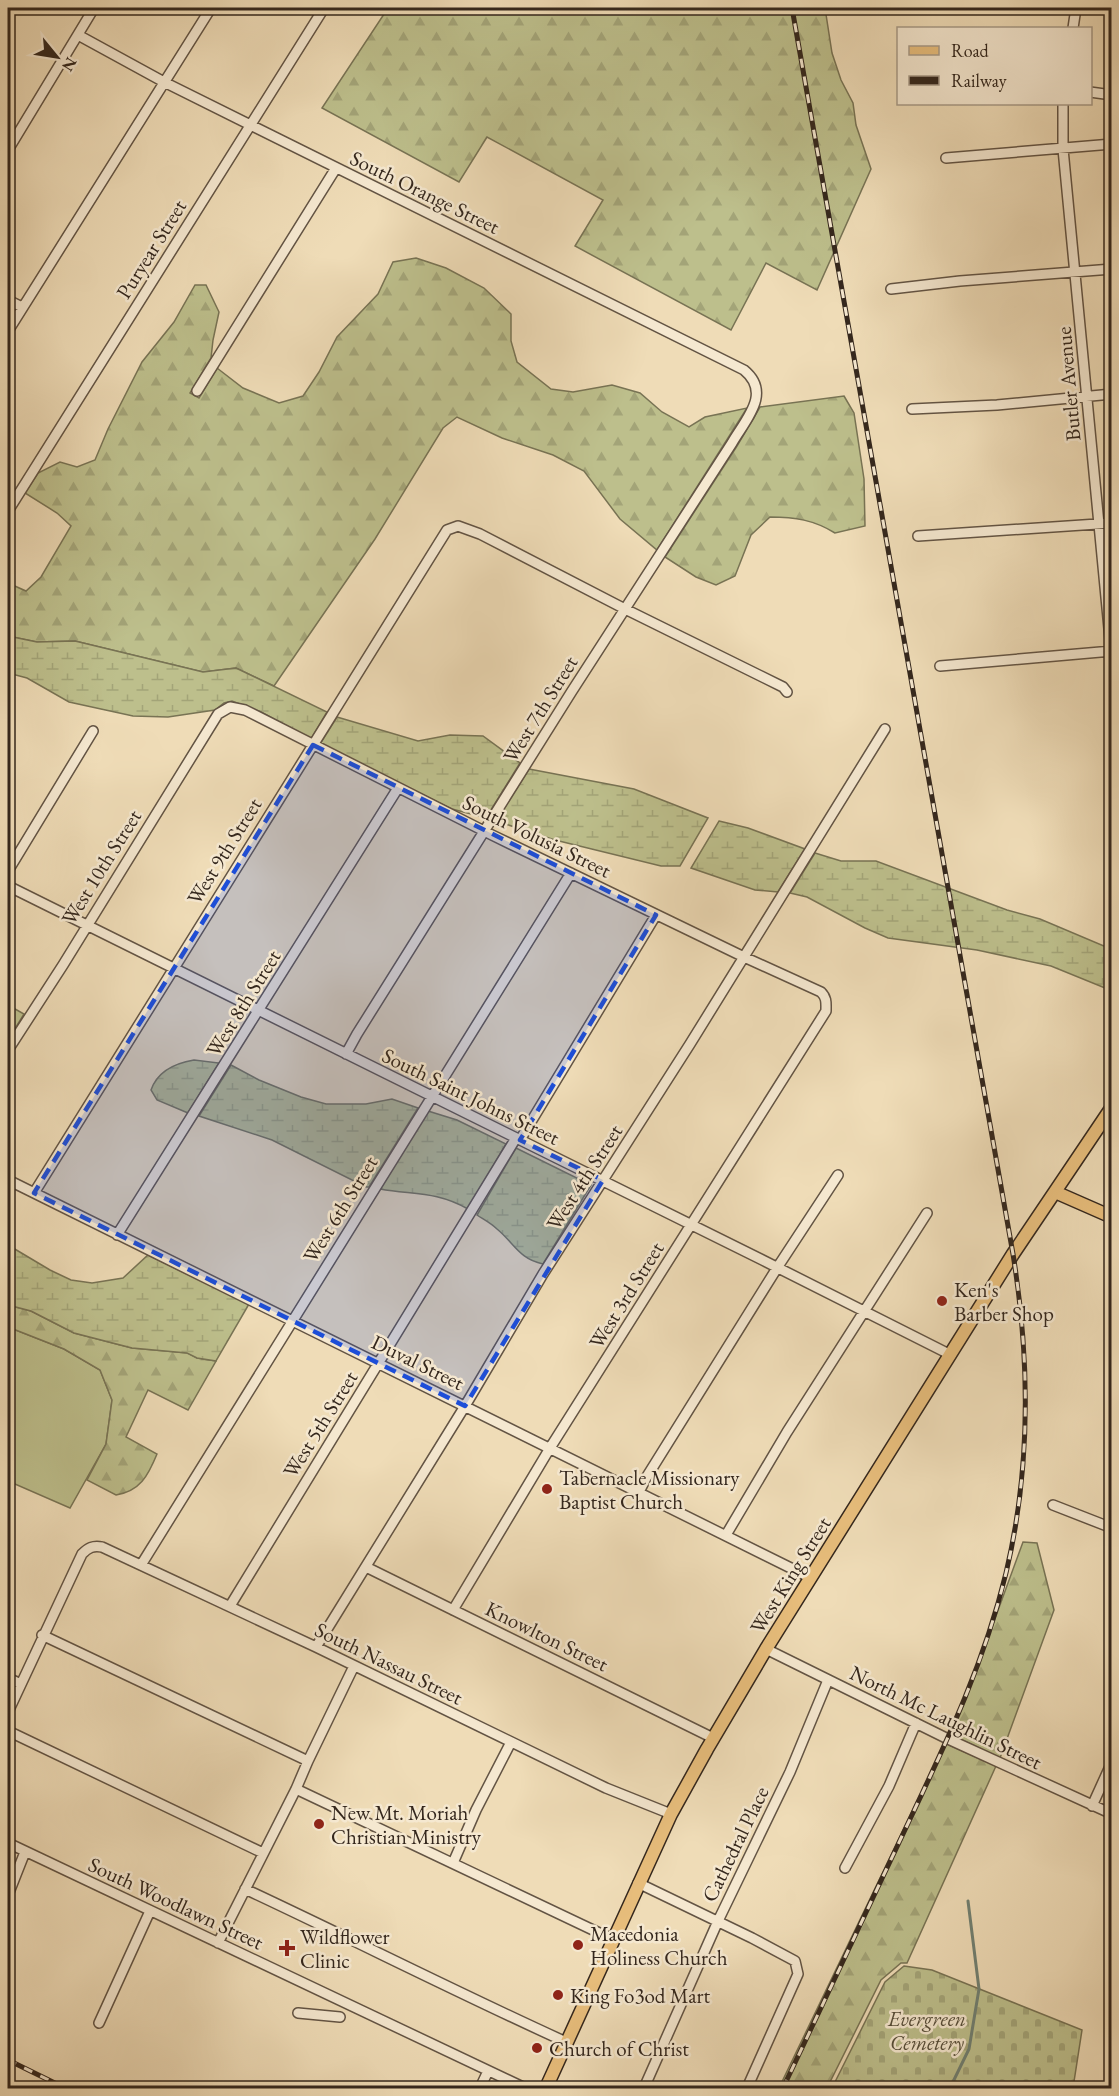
<svg xmlns="http://www.w3.org/2000/svg" width="1119" height="2096" viewBox="0 0 1119 2096" font-family="'EB Garamond',serif">
  <style>
    .grass { fill: #bdbf8c; stroke: #787354; stroke-width: 1.5 }
    .forest { fill: url(#forest-firs); stroke: #787354; stroke-width: 1.5 }
    .wetland { fill: url(#wetland-marsh); stroke: #787354; stroke-width: 1.5 }
    .cemetery { fill: url(#cemetery-stones); stroke: #787354; stroke-width: 1.5 }
    .lines { fill: none; stroke-linecap: round; stroke-linejoin: round }
    .stream { stroke: #718072; stroke-width: 3 }
    .minor-casing { stroke: #635444; stroke-width: 12 }
    .major-casing { stroke: #34271d; stroke-width: 15 }
    .minor { stroke: #f5e8d0; stroke-width: 9 }
    .major { stroke: #e8be7c; stroke-width: 12 }
    .rail-casing { stroke: #34271d; stroke-width: 5 }
    .rail { stroke: #f5e8d0; stroke-width: 3; stroke-dasharray: 9; stroke-linecap: butt }
    .marked { fill: #1d4ed8; fill-opacity: 0.2; stroke: #1d4ed8; stroke-width: 4.5; stroke-dasharray: 12 8; stroke-linejoin: round }
    .poi-dot { fill: #8f2418; stroke: #f5e8d0; stroke-width: 2 }
    .labels { text-anchor: middle; dominant-baseline: central; stroke-width: 5; stroke-linejoin: round; paint-order: stroke }
    .street-label { font-size: 21px; fill: #34271d; stroke: #f5e8d0 }
    .poi-label { font-size: 21px; fill: #34271d; stroke: #f5e8d0; text-anchor: start }
    .park-label { font-size: 21px; font-style: italic; fill: #564d39; stroke: #f5e8d0 }
  </style>
  <defs>
    <pattern id="forest-firs" width="22" height="20" patternUnits="userSpaceOnUse" patternTransform="scale(1.5)"><rect width="22" height="20" fill="#bdbf8c"/><path d="M5 1l3.5 6h-7zM16 11l3.5 6h-7z" fill="#a3a478"/></pattern>
    <pattern id="wetland-marsh" width="20" height="14" patternUnits="userSpaceOnUse" patternTransform="scale(1.5)"><rect width="20" height="14" fill="#bdbf8c"/><path d="M1 5h8M5 5V1M11 12h8M15 12V8" fill="none" stroke="#a3a478"/></pattern>
    <pattern id="cemetery-stones" width="16" height="16" patternUnits="userSpaceOnUse" patternTransform="scale(1.5)"><rect width="16" height="16" fill="#bdbf8c"/><path d="M2 7V4a2 2 0 0 1 4 0v3zM10 15v-3a2 2 0 0 1 4 0v3z" fill="#a3a478"/></pattern>
  </defs>
  <rect width="100%" height="100%" fill="#efdcb7"/>
  <filter id="stains"><feTurbulence type="fractalNoise" baseFrequency=".00333" numOctaves="4"/><feColorMatrix values="0 0 0 0 .2 0 0 0 0 .09 0 0 0 0 .02 0 0 0 .5 -.17"/></filter>
  <radialGradient id="worn" r=".72"><stop offset=".6" stop-color="#630" stop-opacity="0"/><stop offset="1" stop-color="#630" stop-opacity=".3"/></radialGradient>
  <path class="grass" d="M 8,1327 L 64,1349 L 100,1370 L 112,1400 L 106,1444 L 70,1508 L 8,1481 Z"/>
  <path class="forest" d="M 388,8 L 825,8 L 832,53 L 841,80 L 853,103 L 856,125 L 871,169 L 817,290 L 766,263 L 731,330 L 575,246 L 603,200 L 487,137 L 459,182 L 322,108 Z
    M 416,258 L 446,268 L 484,288 L 511,314 L 511,341 L 517,362 L 551,389 L 573,392 L 612,385 L 640,393 L 662,412 L 689,427 L 705,417 L 747,408 L 657,550 L 620,519 L 584,471 L 553,455 L 502,438 L 457,417 L 443,428 L 375,539 L 274,686 L 236,668 L 203,672 L 75,641 L 37,642 L 8,636 L 8,583 L 26,591 L 41,577 L 71,526 L 57,513 L 25,493 L 38,473 L 60,462 L 77,467 L 95,460 L 108,429 L 142,362 L 174,322 L 195,285 L 206,285 L 219,312 L 213,340 L 211,358 L 190,393 L 199,398 L 217,368 L 243,388 L 279,403 L 303,396 L 319,372 L 337,337 L 378,294 L 393,262 Z
    M 844,396 L 854,413 L 864,479 L 865,526 L 835,533 C 814,520 795,517 770,517 L 751,535 L 735,576 L 716,585 L 696,577 L 665,557 L 737,446 L 760,407 Z
    M 8,1305 L 31,1311 L 74,1333 L 132,1348 L 188,1353 L 197,1358 L 216,1361 L 188,1410 L 148,1390 L 126,1437 L 157,1454 C 148,1476 140,1491 116,1495 L 87,1480 L 106,1444 L 112,1400 L 100,1370 L 64,1349 L 8,1327 Z
    M 1023,1542 L 1037,1543 L 1054,1610 L 1000,1758 L 949,1734 L 966,1698 Z
    M 945,1743 L 996,1766 L 907,1963 L 901,1963 L 881,1980 L 827,2088 L 779,2088 Z"/>
  <path class="wetland" d="M 8,636 L 37,642 L 75,641 L 203,672 L 236,668 L 327,712 L 311,739 L 261,712 L 232,701 L 224,703 L 215,710 L 168,717 L 133,716 L 69,702 L 27,678 L 8,673 Z
    M 337,717 L 418,741 L 450,735 L 483,736 L 520,763 L 486,818 L 452,809 L 320,744 Z
    M 529,769 L 634,789 L 708,818 L 680,866 L 661,866 L 555,840 L 496,821 Z
    M 719,821 L 748,828 L 805,849 L 778,892 L 755,890 L 691,868 Z
    M 815,853 L 841,861 L 876,861 L 1007,910 L 1040,919 L 1111,949 L 1111,989 L 1105,988 L 1051,966 L 977,950 L 888,938 L 865,928 L 807,897 L 790,893 Z
    M 8,1005 L 24,1014 L 8,1040 Z
    M 194,1060 L 219,1063 L 188,1113 L 157,1100 L 151,1090 C 158,1070 176,1063 194,1060 Z
    M 231,1065 L 259,1080 L 301,1097 L 326,1104 L 366,1104 L 392,1099 L 418,1108 L 369,1187 L 366,1187 L 272,1140 L 199,1116 Z
    M 428,1111 L 457,1120 L 506,1144 L 468,1209 C 436,1191 414,1195 380,1189 Z
    M 516,1148 L 591,1185 L 543,1264 C 519,1259 514,1243 497,1229 C 491,1223 483,1219 477,1215 Z
    M 8,1245 L 50,1270 L 71,1280 L 92,1283 L 123,1278 L 148,1255 L 249,1304 L 216,1361 L 197,1358 L 187,1353 L 132,1348 L 74,1333 L 31,1311 L 8,1305 Z"/>
  <path class="cemetery" d="M 904,1966 L 932,1970 L 1082,2030 L 1073,2088 L 832,2088 L 885,1982 Z"/>
  <g class="lines">
    <path class="stream" d="M 950,2088 L 969,2049 L 979,1989 L 968,1901"/>
    <g class="minor-casing">
      <path id="minor" d="M 1073,28 L 1076,8
        M 78,35 L 164,82 L 744,370 C 772,393 746,419 732,443 L 572,691 L 357,1034 L 346,1054
        M 1090,92 L 1112,95
        M 1063,104 L 1063,149 L 1112,660
        M 8,150 L 94,8
        M 946,158 L 1112,144
        M 891,289 L 960,281 L 1112,269
        M 8,300 L 22,307
        M 8,331 L 211,8
        M 197,391 L 336,168
        M 912,409 L 997,405 L 1112,394
        M 8,511 L 324,8
        M 918,536 L 1112,523
        M 940,666 L 1112,651
        M 8,871 L 93,731
        M 8,886 C 322,1043 638,1196 951,1355
        M 8,1050 L 63,965 L 218,714 L 230,707 L 245,710 L 492,835 L 744,957 L 821,992 C 827,998 826,1003 826,1011 L 550,1448 L 453,1610
        M 520,1140 L 656,915
        M 8,1180 L 811,1578
        M 34,1193 L 447,530 L 458,526 L 480,534 L 625,609 L 783,687 L 787,692
        M 117,1235 L 398,788
        M 639,1492 L 646,1478 L 777,1268 L 838,1175
        M 1053,1505 L 1112,1528
        M 726,1535 L 787,1432 L 927,1213
        M 141,1565 L 571,873
        M 366,1567 L 713,1738
        M 230,1606 L 516,1138
        M 42,1635 L 308,1761
        M 316,1647 L 465,1406 L 543,1274 L 690,1044 L 885,729
        M 766,1649 L 948,1739 L 1112,1814
        M 8,1678 L 21,1684
        M 8,1712 L 82,1554 C 88,1548 93,1545 102,1547 L 316,1647 L 606,1788 L 671,1814
        M 8,1731 L 263,1853
        M 296,1789 L 612,1939
        M 1092,1806 L 1112,1762
        M 8,1843 L 525,2088
        M 453,1863 L 476,1810 L 511,1742
        M 845,1868 L 889,1786 L 916,1723
        M 638,1883 L 752,1938 L 795,1961 L 798,1974 L 747,2088
        M 245,1889 C 352,1939 458,1993 566,2042
        M 8,1895 L 25,1852
        M 218,1943 L 296,1789 L 308,1761 L 354,1666
        M 298,2013 L 340,2017
        M 99,2023 L 150,1911
        M 480,2088 L 488,2071
        M 644,2088 L 718,1921 L 790,1772 L 828,1680"/>
    </g>
    <g class="major-casing">
      <path id="major" d="M 1055,1192 L 1112,1217
        M 546,2088 L 671,1814 L 707,1749 L 766,1649 L 1013,1254 L 1112,1107"/>
    </g>
    <use href="#minor" class="minor"/>
    <use href="#major" class="major"/>
    <g class="rail-casing">
      <path id="rail" d="M 8,2060 L 65,2088
        M 783,2088 C 823,2004 863,1919 903,1834 C 944,1747 983,1668 1006,1573 C 1031,1468 1030,1360 1013,1254 L 792,8"/>
    </g>
    <use href="#rail" class="rail"/>
  </g>
  <path class="marked" d="M 313,745 L 656,915 L 520,1140 L 603,1180 L 465,1406 L 34,1193 Z"/>
  <g class="poi-dot">
    <circle cx="942" cy="1301" r="6"/>
    <circle cx="547" cy="1489" r="6"/>
    <circle cx="319" cy="1824" r="6"/>
    <circle cx="578" cy="1945" r="6"/>
    <path d="M284 1939h6v6h6v6h-6v6h-6v-6h-6v-6h6z"/>
    <circle cx="558" cy="1995" r="6"/>
    <circle cx="537" cy="2048" r="6"/>
  </g>
  <g class="labels">
    <g class="street-label">
      <text transform="translate(425 192) rotate(26)">South Orange Street</text>
      <text transform="translate(151 249) rotate(-58)">Puryear Street</text>
      <text transform="translate(1068 384) rotate(-95)">Butler Avenue</text>
      <text transform="translate(540 709) rotate(-58)">West 7th Street</text>
      <text transform="translate(537 836) rotate(26)">South Volusia Street</text>
      <text transform="translate(224 851) rotate(-58)">West 9th Street</text>
      <text transform="translate(101 867) rotate(-58)">West 10th Street</text>
      <text transform="translate(243 1003) rotate(-58)">West 8th Street</text>
      <text transform="translate(471 1096) rotate(26)">South Saint Johns Street</text>
      <text transform="translate(584 1177) rotate(-57)">West 4th Street</text>
      <text transform="translate(340 1209) rotate(-58)">West 6th Street</text>
      <text transform="translate(626 1295) rotate(-58)">West 3rd Street</text>
      <text transform="translate(418 1362) rotate(26)">Duval Street</text>
      <text transform="translate(320 1424) rotate(-58)">West 5th Street</text>
      <text transform="translate(790 1575) rotate(-58)">West King Street</text>
      <text transform="translate(547 1636) rotate(26)">Knowlton Street</text>
      <text transform="translate(389 1663) rotate(26)">South Nassau Street</text>
      <text transform="translate(946 1717) rotate(26)">North Mc Laughlin Street</text>
      <text transform="translate(735 1844) rotate(-64)">Cathedral Place</text>
      <text transform="translate(176 1903) rotate(25)">South Woodlawn Street</text>
    </g>
    <g class="poi-label">
      <text x="954" y="1289">Ken's<tspan x="954" dy="24">Barber Shop</tspan></text>
      <text x="559" y="1477">Tabernacle Missionary<tspan x="559" dy="24">Baptist Church</tspan></text>
      <text x="331" y="1812">New Mt. Moriah<tspan x="331" dy="24">Christian Ministry</tspan></text>
      <text x="590" y="1933">Macedonia<tspan x="590" dy="24">Holiness Church</tspan></text>
      <text x="300" y="1936">Wildflower<tspan x="300" dy="24">Clinic</tspan></text>
      <text x="570" y="1995">King Fo3od Mart</text>
      <text x="549" y="2048">Church of Christ</text>
    </g>
    <g class="park-label">
      <text x="927" y="2018">Evergreen<tspan x="927" dy="24">Cemetery</tspan></text>
    </g>
  </g>
  <rect width="1119" height="2096" fill="none" stroke="#efdcb7" stroke-width="30"/>
  <rect x="9" y="9" width="1101" height="2078" fill="none" stroke="#34271d" stroke-width="3"/>
  <rect x="15" y="15" width="1089" height="2066" fill="none" stroke="#34271d" stroke-width="1.5"/>
  <rect x="897" y="27" width="195" height="78" fill="#f5e8d0" stroke="#a89b88" stroke-width="1.5"/>
  <rect x="909" y="46" width="30" height="9" fill="#e8be7c" stroke="#a89b88" stroke-width="1.5"/>
  <text x="951" y="57" font-size="18" fill="#34271d">Road</text>
  <rect x="909" y="76" width="30" height="9" fill="#34271d" stroke="#a89b88" stroke-width="1.5"/>
  <text x="951" y="87" font-size="18" fill="#34271d">Railway</text>
  <g transform="translate(57 57) rotate(120)" stroke="#f5e8d0" stroke-width="4.5" paint-order="stroke">
  <path d="M0-4.5L10 22L0 15L-10 22Z" fill="#34271d"/>
  <text y="-9" font-size="16" font-weight="bold" text-anchor="middle" fill="#34271d">N</text>
  </g>
  <rect width="100%" height="100%" filter="url(#stains)"/>
  <rect width="100%" height="100%" fill="url(#worn)"/>
</svg>
